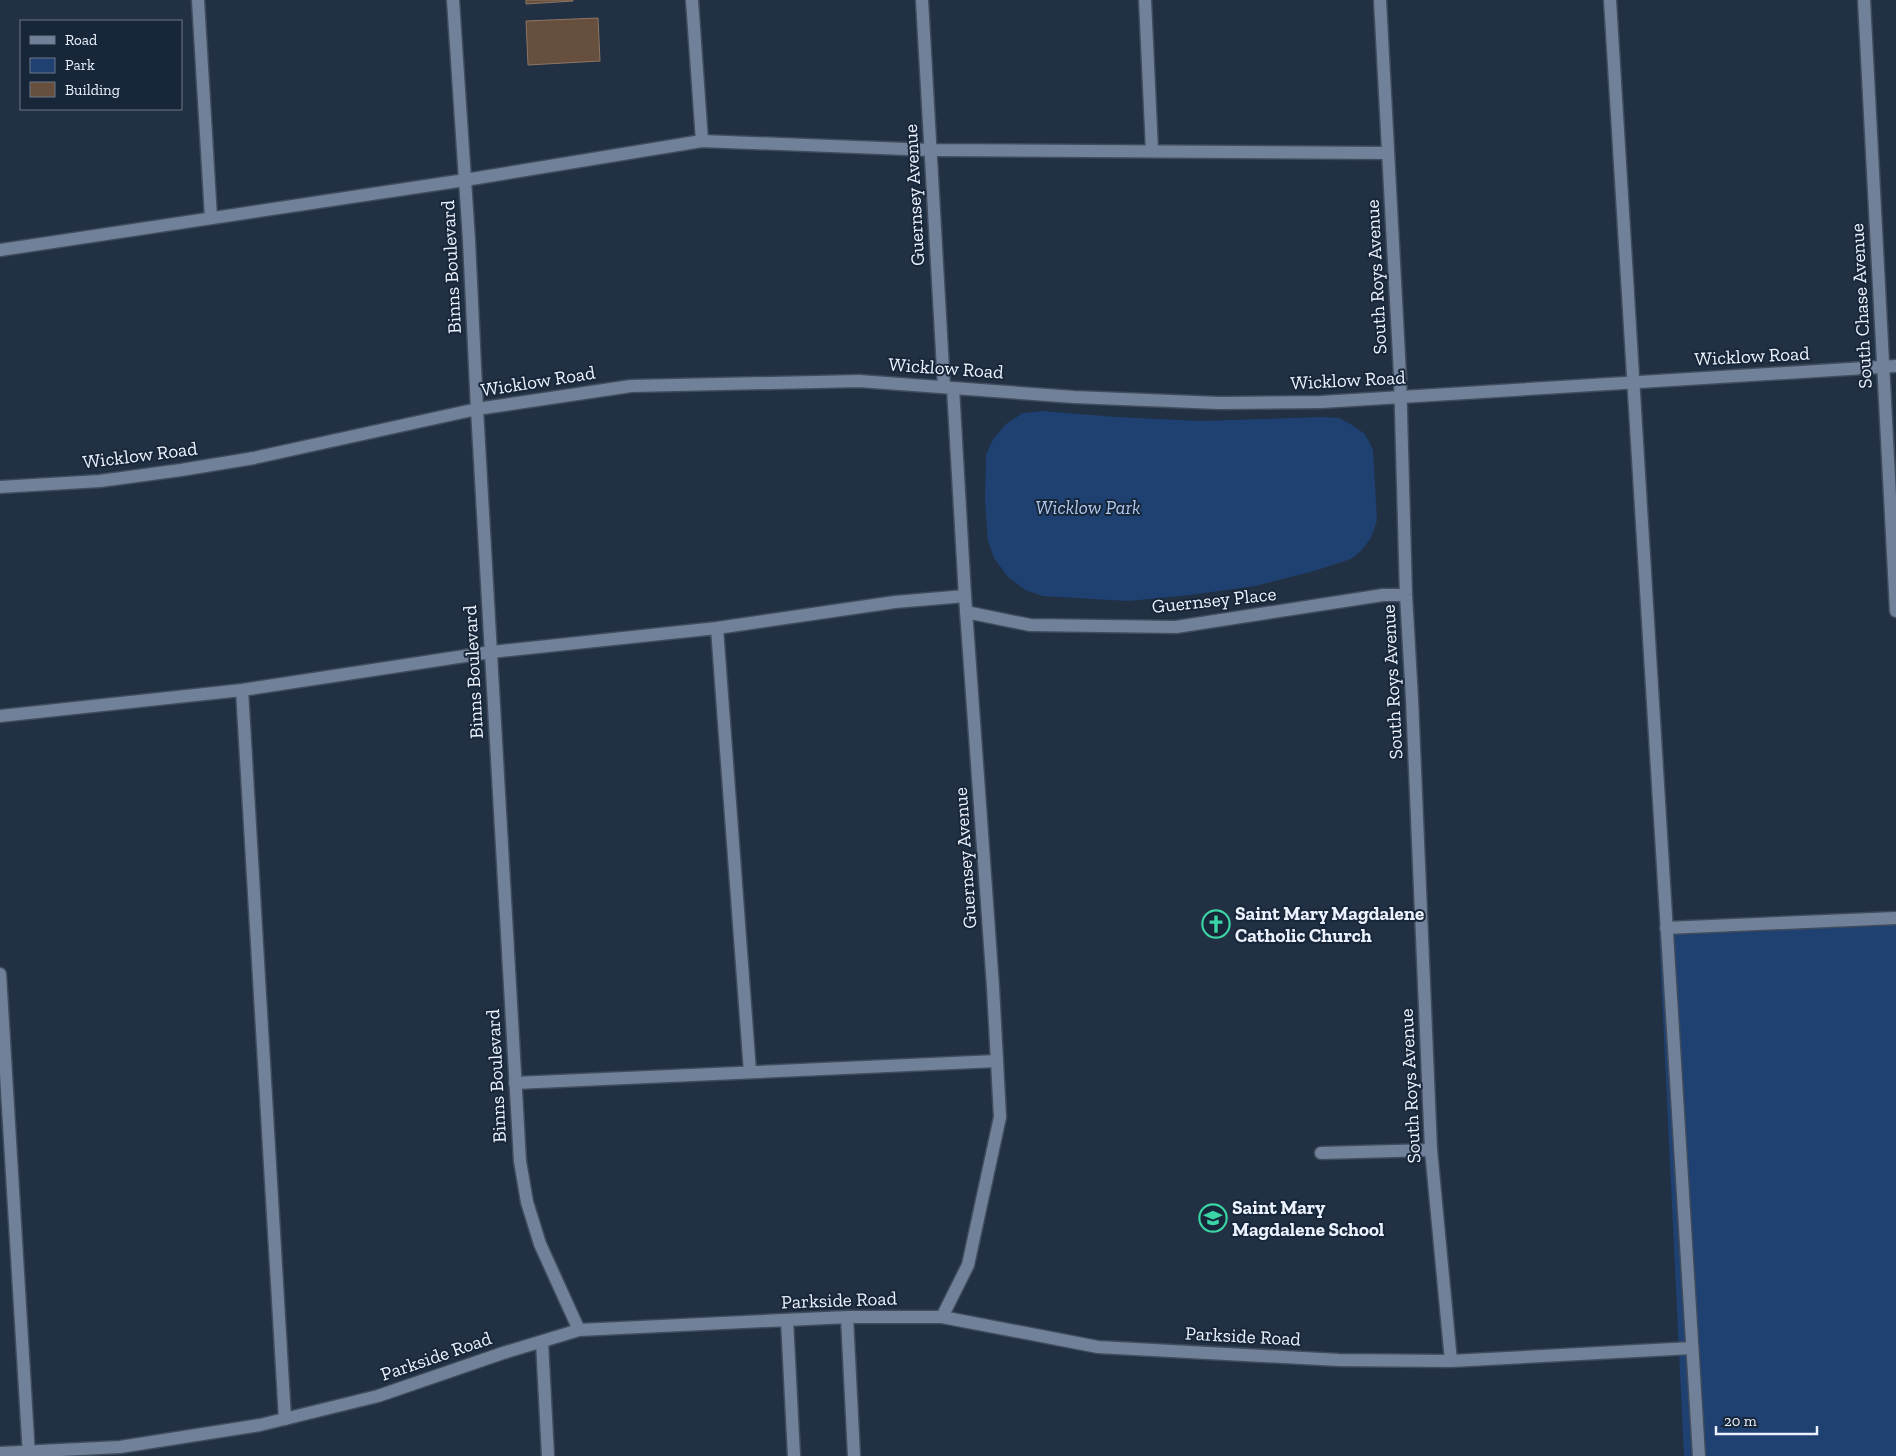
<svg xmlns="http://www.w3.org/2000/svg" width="1896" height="1456" viewBox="0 0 1896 1456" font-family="'Zilla Slab',serif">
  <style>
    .green { fill: #1e4171 }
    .building { fill: #674f3e; stroke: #8e7563 }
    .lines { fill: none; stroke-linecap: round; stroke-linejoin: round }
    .service-casing { stroke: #404c5d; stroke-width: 15 }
    .minor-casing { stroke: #404c5d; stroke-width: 15 }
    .service { stroke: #708199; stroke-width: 12 }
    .minor { stroke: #708199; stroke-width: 12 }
    .labels { text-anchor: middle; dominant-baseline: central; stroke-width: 4; stroke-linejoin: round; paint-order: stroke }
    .street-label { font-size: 19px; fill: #ebf2fd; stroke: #18263a }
    .park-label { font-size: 19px; font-style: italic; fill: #afc9ee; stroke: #18263a }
    .poi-label { font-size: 19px; font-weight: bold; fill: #ebf2fd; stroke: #18263a; text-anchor: start }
  </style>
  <rect width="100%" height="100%" fill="#223044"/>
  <path class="green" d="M 1043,411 L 1116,417 L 1202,421 L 1323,417 L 1339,418 L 1352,425 L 1365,434 L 1373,450 L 1377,520 L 1371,538 L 1361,551 L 1351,559 L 1314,571 L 1255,586 L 1190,595 L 1128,601 L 1043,596 L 1025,590 L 1008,577 L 994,558 L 988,541 L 985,501 L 986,455 L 993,439 L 1006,424 L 1023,413 Z
    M 1896,920 L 1896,1456 L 1684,1456 L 1659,934 Z"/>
  <path class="building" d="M 526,0 L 573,0 L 573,1 L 526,4 Z
    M 598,18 L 600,61 L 528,65 L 526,21 Z"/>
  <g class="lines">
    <g class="service-casing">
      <path id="service" d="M 198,0 L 211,218
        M 692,0 L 702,141
        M 1145,0 L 1152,151
        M 1610,0 L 1699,1456
        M 0,250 L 465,180 L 702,141 L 931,150 L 1388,153
        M 717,628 L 750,1072
        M 242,690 L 285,1419
        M 0,716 L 242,690 L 491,652 L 717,628 L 895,602 L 965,596
        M 1666,928 L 1896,918
        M 515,1083 L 997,1061
        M 1321,1153 L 1431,1150
        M 542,1342 L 548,1456"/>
    </g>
    <g class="minor-casing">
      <path id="minor" d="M 453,0 L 469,240 L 477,409 L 520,1161 L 527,1202 L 540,1244 L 579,1330
        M 922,0 L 944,387
        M 1380,0 L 1400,375 L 1406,595 L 1412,699 L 1431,1150 L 1451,1361
        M 1864,0 L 1896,611
        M 0,487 L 100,481 L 181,470 L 254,458 L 477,409 L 631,386 L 859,381 L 1074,397 L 1219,403 L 1321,402 L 1896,366
        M 966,612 L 1030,625 L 1176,627 L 1383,595 L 1406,595
        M 0,974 L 29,1456
        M 847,1317 L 854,1456
        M 942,1317 L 968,1265 L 1000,1117 L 993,987 L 965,596 L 953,388
        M 787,1320 L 794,1456
        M 0,1453 L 120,1447 L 260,1425 L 378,1396 L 503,1353 L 579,1330 L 847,1317 L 942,1317 L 1098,1347 L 1339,1360 L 1451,1361 L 1692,1348"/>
    </g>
    <use href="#service" class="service"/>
    <use href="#minor" class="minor"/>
  </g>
  <defs>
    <g id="church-ring" transform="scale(1.4375)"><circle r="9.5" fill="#18263a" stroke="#3ad4a5" stroke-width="1.5"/><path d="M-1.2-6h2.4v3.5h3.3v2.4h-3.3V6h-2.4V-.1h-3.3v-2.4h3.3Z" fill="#3ad4a5"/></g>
    <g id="school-ring" transform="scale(1.4375)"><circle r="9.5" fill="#18263a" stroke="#3ad4a5" stroke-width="1.5"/><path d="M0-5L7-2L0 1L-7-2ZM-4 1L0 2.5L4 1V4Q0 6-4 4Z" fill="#3ad4a5"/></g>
  </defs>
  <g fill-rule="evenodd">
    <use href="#church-ring" x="1216" y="924"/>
    <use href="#school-ring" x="1213" y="1218"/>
  </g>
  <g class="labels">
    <g class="street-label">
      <text transform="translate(914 195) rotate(-93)">Guernsey Avenue</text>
      <text transform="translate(451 267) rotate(-93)">Binns Boulevard</text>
      <text transform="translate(1376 277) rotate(-93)">South Roys Avenue</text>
      <text transform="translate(1861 306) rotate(-93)">South Chase Avenue</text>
      <text transform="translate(1752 356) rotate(-3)">Wicklow Road</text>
      <text transform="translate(946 368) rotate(4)">Wicklow Road</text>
      <text transform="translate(1348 380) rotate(-3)">Wicklow Road</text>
      <text transform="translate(538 381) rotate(-9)">Wicklow Road</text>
      <text transform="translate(140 455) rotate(-7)">Wicklow Road</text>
      <text transform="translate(1214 600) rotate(-6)">Guernsey Place</text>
      <text transform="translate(473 672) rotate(-93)">Binns Boulevard</text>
      <text transform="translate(1392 682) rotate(-93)">South Roys Avenue</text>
      <text transform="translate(965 858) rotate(-94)">Guernsey Avenue</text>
      <text transform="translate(496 1076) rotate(-93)">Binns Boulevard</text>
      <text transform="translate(1410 1086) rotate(-93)">South Roys Avenue</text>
      <text transform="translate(839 1300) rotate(-2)">Parkside Road</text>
      <text transform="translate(1243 1336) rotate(3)">Parkside Road</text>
      <text transform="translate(436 1356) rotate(-19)">Parkside Road</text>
    </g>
    <g class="park-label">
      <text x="1088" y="507">Wicklow Park</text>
    </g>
    <g class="poi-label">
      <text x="1235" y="913">Saint Mary Magdalene<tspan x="1235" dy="22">Catholic Church</tspan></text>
      <text x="1232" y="1207">Saint Mary<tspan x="1232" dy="22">Magdalene School</tspan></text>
    </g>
  </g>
  <rect x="20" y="20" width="162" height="90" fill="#18263a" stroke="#6c7888"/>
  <rect x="30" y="36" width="25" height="8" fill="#708199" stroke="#6c7888"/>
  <text x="65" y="45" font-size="15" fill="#ebf2fd">Road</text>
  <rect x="30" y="58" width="25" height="15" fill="#1e4171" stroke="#6c7888"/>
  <text x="65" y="70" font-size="15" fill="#ebf2fd">Park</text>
  <rect x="30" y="82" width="25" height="15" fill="#674f3e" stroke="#6c7888"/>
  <text x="65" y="95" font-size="15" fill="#ebf2fd">Building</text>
  <path d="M1716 1426v8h101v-8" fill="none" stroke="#ebf2fd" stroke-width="2.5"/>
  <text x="1724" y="1426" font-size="15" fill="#ebf2fd" stroke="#18263a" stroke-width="4" paint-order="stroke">20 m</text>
</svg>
